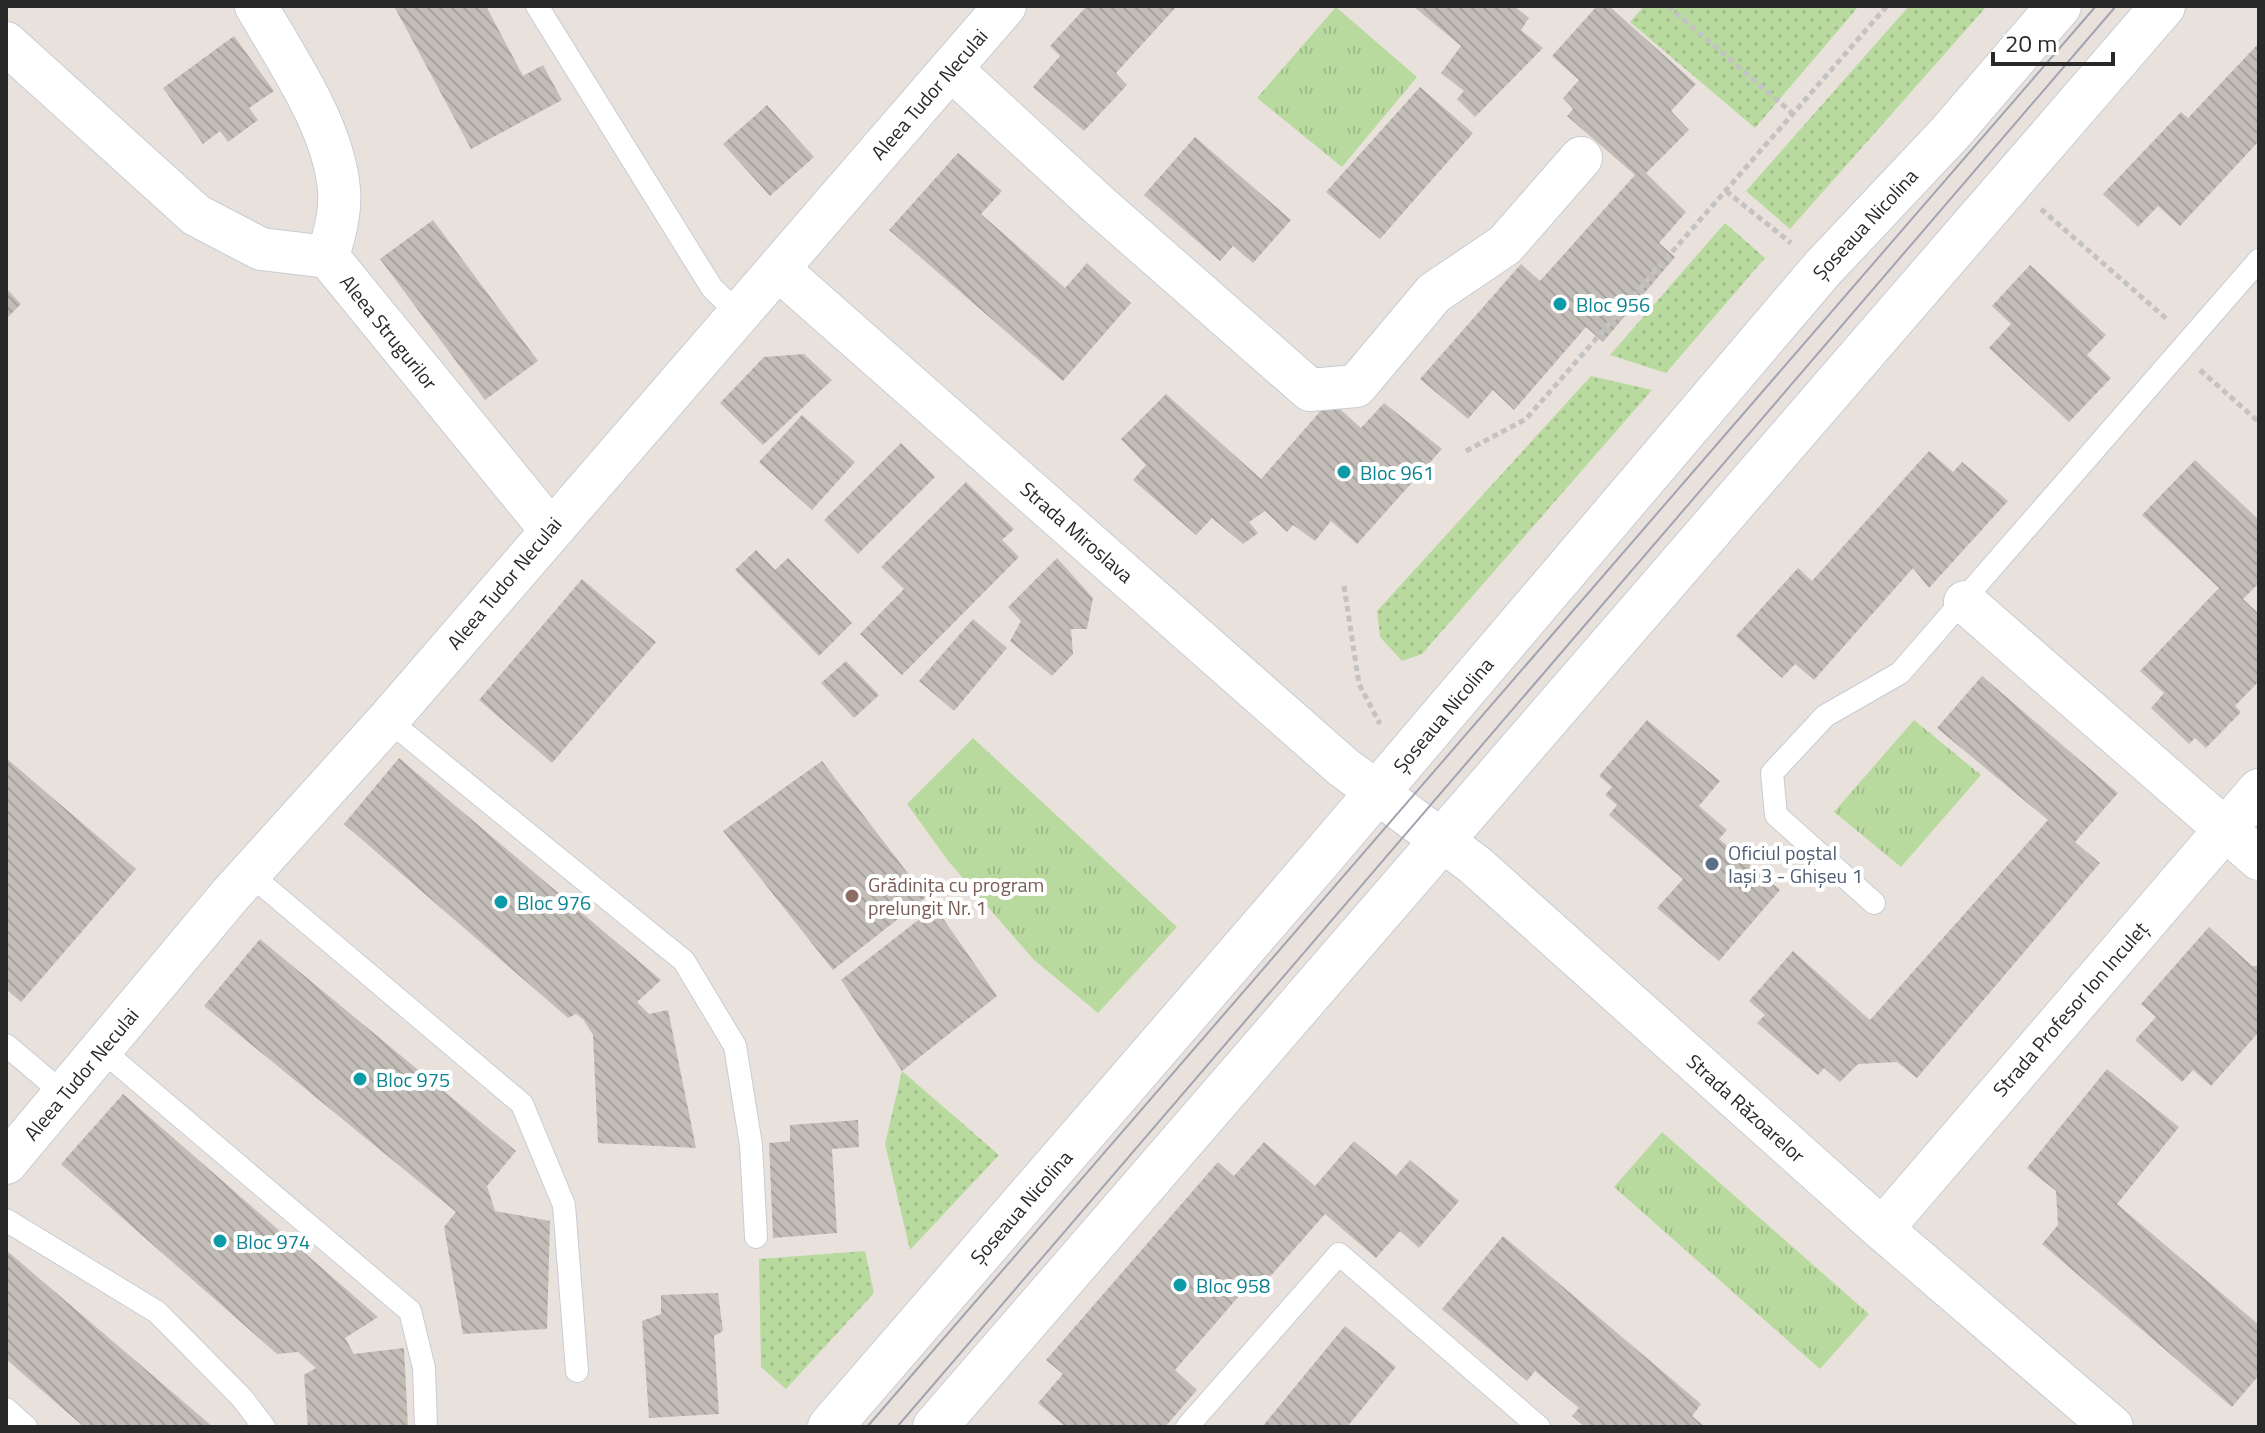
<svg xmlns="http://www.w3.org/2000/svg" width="2265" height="1433" viewBox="0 0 2265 1433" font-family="'Titillium Web',sans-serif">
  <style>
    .grass { fill: url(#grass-dots) }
    .park { fill: url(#park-tufts) }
    .building { fill: url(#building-back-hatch) }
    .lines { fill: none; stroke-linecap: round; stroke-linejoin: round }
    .lane-casing { stroke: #c7ccd5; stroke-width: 24 }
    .street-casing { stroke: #c7ccd5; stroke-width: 44 }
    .secondary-casing { stroke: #c7ccd5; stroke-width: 46 }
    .path { stroke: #c3c3c3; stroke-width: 5; stroke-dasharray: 6 4; stroke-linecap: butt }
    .lane { stroke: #fff; stroke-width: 22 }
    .street { stroke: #fff; stroke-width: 42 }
    .secondary { stroke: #fff; stroke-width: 44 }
    .tram { stroke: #a0a4b1; stroke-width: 2 }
    .culture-dot { fill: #0f9aa8; stroke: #fff; stroke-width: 3 }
    .service-dot { fill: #5c6f8a; stroke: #fff; stroke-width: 3 }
    .education-dot { fill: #8d6e63; stroke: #fff; stroke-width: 3 }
    .labels { text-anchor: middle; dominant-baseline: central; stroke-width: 8; stroke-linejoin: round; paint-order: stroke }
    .street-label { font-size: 20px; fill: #292929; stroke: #fff }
    .culture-label { font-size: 20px; fill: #0d838f; stroke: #fff; text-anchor: start }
    .service-label { font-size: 20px; fill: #4e5e75; stroke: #fff; text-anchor: start }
    .education-label { font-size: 20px; fill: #785e54; stroke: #fff; text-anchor: start }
  </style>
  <defs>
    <pattern id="grass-dots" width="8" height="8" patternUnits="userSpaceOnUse" patternTransform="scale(2)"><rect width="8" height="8" fill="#b9da9f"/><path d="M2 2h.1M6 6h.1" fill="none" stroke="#9fbb89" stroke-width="1.8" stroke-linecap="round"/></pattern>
    <pattern id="park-tufts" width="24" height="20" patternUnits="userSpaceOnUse" patternTransform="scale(2)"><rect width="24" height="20" fill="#b9da9f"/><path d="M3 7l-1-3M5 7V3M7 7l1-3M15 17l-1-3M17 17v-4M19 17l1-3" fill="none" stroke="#9fbb89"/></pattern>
    <pattern id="building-back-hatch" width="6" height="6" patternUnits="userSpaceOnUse" patternTransform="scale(2)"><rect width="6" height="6" fill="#c2bdb7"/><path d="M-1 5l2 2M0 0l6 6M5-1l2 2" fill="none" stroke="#a7a29d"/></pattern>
  </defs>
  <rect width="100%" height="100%" fill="#e9e2dc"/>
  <path class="grass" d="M 1644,6 L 1859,6 L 1755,128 L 1630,22 Z
    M 1909,6 L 1987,6 L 1790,229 L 1746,191 Z
    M 1725,223 L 1765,258 L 1666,373 L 1610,355 Z
    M 1591,376 L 1652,390 L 1422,654 L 1402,661 L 1380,637 L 1377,611 Z
    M 902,1071 L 999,1155 L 910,1250 L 885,1144 Z
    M 865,1251 L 874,1293 L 786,1389 L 761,1367 L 759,1259 Z"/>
  <path class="park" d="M 1336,7 L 1417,77 L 1342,167 L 1257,98 Z
    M 1914,720 L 1981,775 L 1901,867 L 1834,812 Z
    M 973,738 L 1177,927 L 1098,1013 L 1033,959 L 949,862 L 907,804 Z
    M 1662,1132 L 1869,1314 L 1820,1369 L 1614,1187 Z"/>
  <path class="building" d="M 394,6 L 486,6 L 523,76 L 543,65 L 562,100 L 471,149 Z
    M 1087,6 L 1177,6 L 1116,73 L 1127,85 L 1084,131 L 1033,87 L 1060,56 L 1050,46 Z
    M 1413,6 L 1514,6 L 1529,18 L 1521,30 L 1543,48 L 1475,117 L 1457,99 L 1464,91 L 1441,73 L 1461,46 Z
    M 1597,6 L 1609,6 L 1696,84 L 1671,111 L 1689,130 L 1646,173 L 1686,212 L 1659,243 L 1675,257 L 1603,342 L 1586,327 L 1514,410 L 1493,390 L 1468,419 L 1420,379 L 1521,264 L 1540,281 L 1635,175 L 1567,116 L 1573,109 L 1563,98 L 1579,80 L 1552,56 Z
    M 234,36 L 274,91 L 249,108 L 258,120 L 228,142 L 220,131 L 203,144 L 163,88 Z
    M 2259,43 L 2259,141 L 2180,226 L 2158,206 L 2138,227 L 2103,194 L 2181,112 L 2188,118 Z
    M 1420,87 L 1473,133 L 1380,239 L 1326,192 Z
    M 767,105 L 814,157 L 770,196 L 723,144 Z
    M 1195,137 L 1291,220 L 1253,263 L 1233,246 L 1220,261 L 1144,195 Z
    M 958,153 L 1002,191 L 981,214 L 1065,288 L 1087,263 L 1131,303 L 1063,381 L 889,230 Z
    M 433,220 L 538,361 L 485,400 L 380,259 Z
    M 2030,265 L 2106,335 L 2087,355 L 2111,378 L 2069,422 L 1989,348 L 2011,324 L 1992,306 Z
    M 6,288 L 21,304 L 6,319 Z
    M 804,354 L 832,380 L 763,445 L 720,403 L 764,357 Z
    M 1166,394 L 1261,479 L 1330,400 L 1361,428 L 1384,403 L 1442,449 L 1357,544 L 1331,521 L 1315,541 L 1293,525 L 1287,532 L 1265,511 L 1249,522 L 1258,533 L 1243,544 L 1212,518 L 1196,535 L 1133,480 L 1146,465 L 1121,439 Z
    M 802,415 L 855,462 L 812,510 L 759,462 Z
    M 901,443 L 935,477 L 858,554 L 824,520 Z
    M 1929,451 L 1953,472 L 1962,462 L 2008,501 L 1929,588 L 1913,568 L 1814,680 L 1795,664 L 1782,678 L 1736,636 L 1798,568 L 1812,581 Z
    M 2195,460 L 2259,520 L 2259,583 L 2243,599 L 2259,614 L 2259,681 L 2235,706 L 2241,712 L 2206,748 L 2195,738 L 2189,744 L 2151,708 L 2164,693 L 2140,671 L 2219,588 L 2142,515 Z
    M 966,482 L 1014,529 L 1002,540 L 1019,557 L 902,675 L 860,634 L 904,589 L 881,567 Z
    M 756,550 L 775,570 L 788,558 L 852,623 L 819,656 L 735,570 Z
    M 1057,558 L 1093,598 L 1087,629 L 1071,629 L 1073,654 L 1052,676 L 1010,641 L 1021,621 L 1008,607 Z
    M 582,579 L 656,642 L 552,763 L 479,700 Z
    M 973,619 L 1007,648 L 954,711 L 919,681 Z
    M 846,661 L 879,695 L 854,718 L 821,683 Z
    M 1982,676 L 2118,793 L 2075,842 L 2100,863 L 1917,1078 L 1897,1062 L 1858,1064 L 1840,1082 L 1824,1068 L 1818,1075 L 1757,1023 L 1765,1015 L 1749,1001 L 1793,951 L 1870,1020 L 2048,820 L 1937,728 Z
    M 1647,720 L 1720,781 L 1699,806 L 1727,830 L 1719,839 L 1780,890 L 1719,961 L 1657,908 L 1683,879 L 1609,815 L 1617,805 L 1605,795 L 1612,787 L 1599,776 Z
    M 6,758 L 136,869 L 21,1002 L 6,989 Z
    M 399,758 L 661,980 L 637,1002 L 649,1014 L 668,1010 L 696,1148 L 598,1143 L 593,1035 L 583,1019 L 576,1014 L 568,1018 L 344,824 Z
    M 822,761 L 926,897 L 833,970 L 723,831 Z
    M 935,907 L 997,996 L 902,1071 L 841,980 Z
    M 2209,927 L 2252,966 L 2259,966 L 2259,1032 L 2211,1086 L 2193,1070 L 2182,1082 L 2135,1040 L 2156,1017 L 2141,1004 Z
    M 260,939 L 516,1151 L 487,1186 L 495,1211 L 550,1221 L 547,1329 L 463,1334 L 444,1227 L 456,1212 L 204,1006 Z
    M 2107,1069 L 2179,1127 L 2117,1204 L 2259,1325 L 2259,1375 L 2232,1407 L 2042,1244 L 2058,1225 L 2056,1191 L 2027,1168 Z
    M 123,1094 L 378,1317 L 345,1338 L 354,1354 L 404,1348 L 408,1427 L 308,1427 L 304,1375 L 316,1368 L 298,1352 L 277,1354 L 61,1164 Z
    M 858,1120 L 859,1147 L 832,1149 L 837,1233 L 773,1238 L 769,1143 L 790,1141 L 790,1125 Z
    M 1354,1141 L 1396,1176 L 1410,1160 L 1459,1201 L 1419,1248 L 1400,1231 L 1376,1258 L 1325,1214 L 1260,1288 L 1252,1281 L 1175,1370 L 1197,1390 L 1165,1427 L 1066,1427 L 1038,1403 L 1063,1374 L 1046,1360 L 1218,1162 L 1234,1176 L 1264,1142 L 1315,1186 Z
    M 1503,1236 L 1701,1404 L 1692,1416 L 1705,1427 L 1585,1427 L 1572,1416 L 1579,1408 L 1535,1371 L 1527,1381 L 1442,1309 Z
    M 6,1250 L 213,1427 L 84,1427 L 6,1359 Z
    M 718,1293 L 723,1331 L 714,1336 L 719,1414 L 649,1418 L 642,1321 L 661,1314 L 661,1295 Z
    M 1345,1326 L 1396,1367 L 1347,1427 L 1262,1427 Z"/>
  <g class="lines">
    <g class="lane-casing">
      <path id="lane" d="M 537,6 L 712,288 L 739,314
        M 388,720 L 684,961 L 735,1046 L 751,1145 L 756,1237
        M 251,875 L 522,1104 L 564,1205 L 577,1371
        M 1874,903 L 1776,815 L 1772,773 L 1825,716 L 1900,673 L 2259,260
        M 6,1045 L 65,1095
        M 102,1050 L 410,1311 L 424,1368 L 426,1427
        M 6,1220 L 157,1312 L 242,1398 L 264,1427
        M 6,1409 L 26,1427
        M 1187,1427 L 1339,1254 L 1539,1427"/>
    </g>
    <g class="street-casing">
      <path id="street" d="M 256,6 C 287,60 334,127 339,190 C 341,213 334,235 328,257
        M 6,43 L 196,215 L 261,249 L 328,257 L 550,529
        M 951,69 L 1100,206 L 1310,390 L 1356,386 L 1434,293 L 1505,245 L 1581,158
        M 778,269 L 1343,767 L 1475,865 L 1882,1229 L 2112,1427
        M 1965,602 L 2259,859
        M 6,1163 L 231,894 L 388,720 L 1005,6
        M 1882,1229 L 2259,790"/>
    </g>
    <g class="secondary-casing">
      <path id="secondary" d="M 830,1427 L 1317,863 L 1823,268 L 1951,132 L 2059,6
        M 935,1427 L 2163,6"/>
    </g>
    <path class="path" d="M 1668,6 L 1792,113
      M 1726,191 L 1791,243
      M 2041,209 L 2169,321
      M 2200,370 L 2259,422
      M 1466,451 L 1526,419 L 1887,6
      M 1344,586 L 1359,684 L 1380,724"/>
    <use href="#lane" class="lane"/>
    <use href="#street" class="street"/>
    <use href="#secondary" class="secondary"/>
    <path class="tram" d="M 867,1427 L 2096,6
      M 897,1427 L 2116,6"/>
  </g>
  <g class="culture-dot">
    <circle cx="1560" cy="304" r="8"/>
    <circle cx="1344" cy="472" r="8"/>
    <circle cx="501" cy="902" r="8"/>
    <circle cx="360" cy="1079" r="8"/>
    <circle cx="220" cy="1241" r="8"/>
    <circle cx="1180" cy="1285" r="8"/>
  </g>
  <circle class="service-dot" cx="1712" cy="864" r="8"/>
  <circle class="education-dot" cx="852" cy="896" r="8"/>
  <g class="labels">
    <g class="street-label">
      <text transform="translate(929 94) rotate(-49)">Aleea Tudor Neculai</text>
      <text transform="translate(1865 224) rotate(-47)">Șoseaua Nicolina</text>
      <text transform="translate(389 332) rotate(51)">Aleea Strugurilor</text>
      <text transform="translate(1077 532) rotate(41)">Strada Miroslava</text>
      <text transform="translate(504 583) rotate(-50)">Aleea Tudor Neculai</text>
      <text transform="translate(1443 715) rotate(-50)">Șoseaua Nicolina</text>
      <text transform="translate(2070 1009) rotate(-49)">Strada Profesor Ion Inculeț</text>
      <text transform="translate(81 1074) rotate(-50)">Aleea Tudor Neculai</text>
      <text transform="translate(1746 1108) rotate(42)">Strada Răzoarelor</text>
      <text transform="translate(1021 1207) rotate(-49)">Șoseaua Nicolina</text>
    </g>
    <g class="culture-label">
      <text x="1576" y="304">Bloc 956</text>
      <text x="1360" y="472">Bloc 961</text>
      <text x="517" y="902">Bloc 976</text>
      <text x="376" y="1079">Bloc 975</text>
      <text x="236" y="1241">Bloc 974</text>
      <text x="1196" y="1285">Bloc 958</text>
    </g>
    <g class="service-label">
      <text x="1728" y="852">Oficiul poștal<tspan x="1728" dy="23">Iași 3 - Ghișeu 1</tspan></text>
    </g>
    <g class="education-label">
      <text x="868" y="884">Grădinița cu program<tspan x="868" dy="23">prelungit Nr. 1</tspan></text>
    </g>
  </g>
  <rect width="2265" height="1433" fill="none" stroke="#292929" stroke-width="16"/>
  <path d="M1993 52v12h120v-12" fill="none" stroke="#292929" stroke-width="4"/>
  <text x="2005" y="52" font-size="24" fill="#292929" stroke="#ffffff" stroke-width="6" paint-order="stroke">20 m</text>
</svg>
